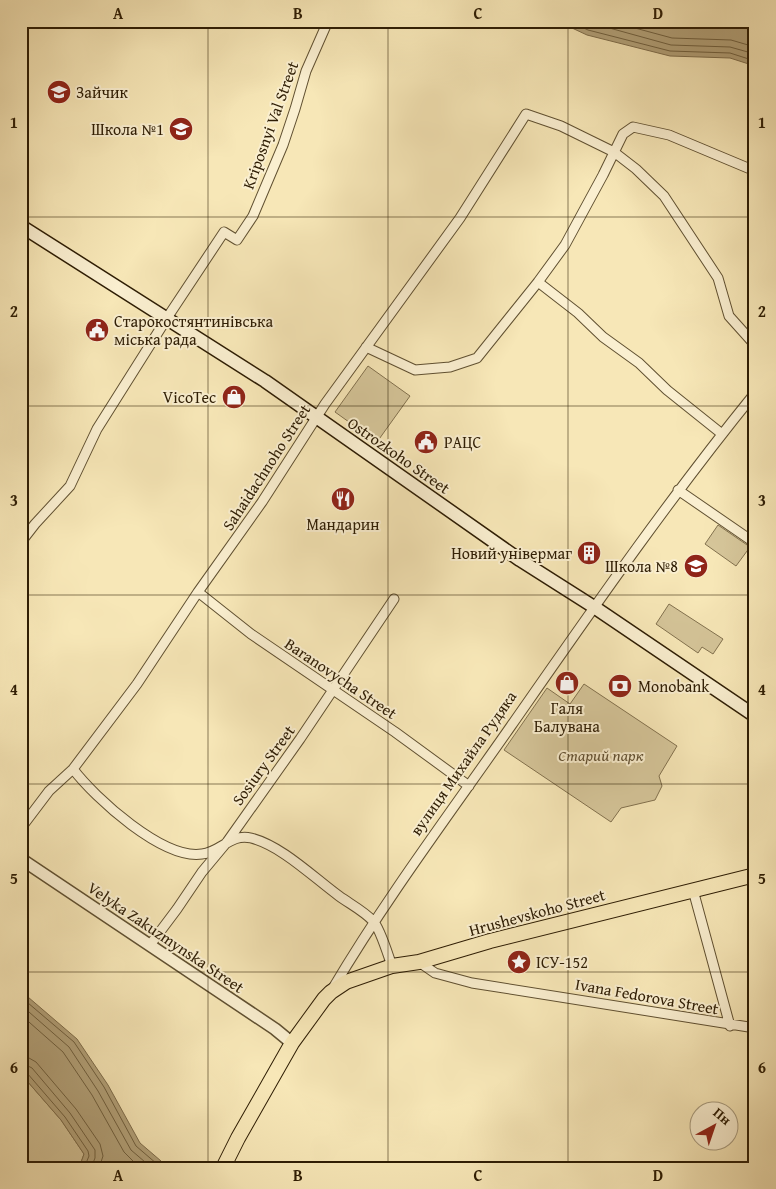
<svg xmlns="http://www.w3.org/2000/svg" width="776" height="1189" viewBox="0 0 776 1189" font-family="'Gentium Book Plus',serif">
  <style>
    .green { fill: #d5c599; stroke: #82714e }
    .water { fill: #b3a27a; stroke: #7e6d4b }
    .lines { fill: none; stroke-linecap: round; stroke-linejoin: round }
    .shore { stroke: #70603f; stroke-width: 1 }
    .minor-casing { stroke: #605031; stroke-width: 11 }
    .tertiary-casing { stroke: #605031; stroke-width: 14 }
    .secondary-casing { stroke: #2e1d04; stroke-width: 15 }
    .primary-casing { stroke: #2e1d04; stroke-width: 16 }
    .minor { stroke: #faefd0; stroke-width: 9 }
    .tertiary { stroke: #faefd0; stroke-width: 11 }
    .secondary { stroke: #faefd0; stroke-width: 12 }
    .primary { stroke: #f7e7b7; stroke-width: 14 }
    .grid { fill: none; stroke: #2e1d04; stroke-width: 1; stroke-opacity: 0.55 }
    .labels { text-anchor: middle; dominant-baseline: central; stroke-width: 4; stroke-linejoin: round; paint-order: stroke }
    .poi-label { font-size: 16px; fill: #2e1d04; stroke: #faefd0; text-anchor: start }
    .street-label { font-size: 16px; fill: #2e1d04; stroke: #faefd0 }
    .park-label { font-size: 16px; font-style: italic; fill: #604f31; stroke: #faefd0 }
    .neatline { fill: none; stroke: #2e1d04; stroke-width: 2 }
    .grid-label { font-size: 16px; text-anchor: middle; font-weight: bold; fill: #2e1d04 }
  </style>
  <rect width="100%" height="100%" fill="#f7e7b7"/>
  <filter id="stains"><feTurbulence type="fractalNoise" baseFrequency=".004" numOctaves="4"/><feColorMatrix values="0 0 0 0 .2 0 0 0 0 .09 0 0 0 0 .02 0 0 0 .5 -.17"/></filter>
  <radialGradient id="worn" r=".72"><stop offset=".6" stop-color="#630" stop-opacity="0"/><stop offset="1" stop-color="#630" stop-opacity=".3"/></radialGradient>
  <path class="green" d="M 368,366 L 410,396 L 377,442 L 335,412 Z
    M 718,525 L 750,547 L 736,566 L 705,544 Z
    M 669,604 L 723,639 L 713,654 L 702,647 L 698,653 L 656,624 Z
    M 584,684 L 677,746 L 659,776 L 662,786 L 655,800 L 621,808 L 611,822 L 504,750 L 547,688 L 570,704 Z
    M 21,1074 L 61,1120 L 84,1154 L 79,1168 L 21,1168 Z"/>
  <path class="water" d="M 557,21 L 755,21 L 755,66 L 730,58 L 670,56 L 587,35 Z
    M 21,991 L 77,1039 L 108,1085 L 140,1143 L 161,1161 L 164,1168 L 79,1168 L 84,1154 L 61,1120 L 21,1074 Z"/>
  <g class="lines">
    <path class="shore" d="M 569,21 L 588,30 L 670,51 L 730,53 L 755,61
      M 584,21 L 671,45 L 730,47 L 755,54
      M 609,21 L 672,38 L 731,40 L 755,47
      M 21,997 L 74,1042 L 104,1087 L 136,1146 L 157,1164 L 159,1168
      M 21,1005 L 69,1047 L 98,1091 L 131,1150 L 152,1168
      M 21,1015 L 63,1052 L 92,1095 L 124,1152 L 140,1168
      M 21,1057 L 29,1058 L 36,1062 L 76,1109 L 100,1144 L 103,1156 L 99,1168
      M 21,1065 L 26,1065 L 32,1068 L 70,1113 L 95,1150 L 95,1158 L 91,1168
      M 21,1071 L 27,1073 L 65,1117 L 88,1151 L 89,1156 L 84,1168"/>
    <g class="minor-casing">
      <path id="minor" d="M 538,282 L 578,313 L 603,337 L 639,363 L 667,390 L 722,434
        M 366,347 L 415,370 L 450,367 L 477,358 L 538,282 L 565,245 L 603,175 L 623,134 L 633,127 L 669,135 L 755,171
        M 678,490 L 755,543
        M 21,542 L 35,524 L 70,486 L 97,429 L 167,318 L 224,232 L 237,240 L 253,216 L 283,145 L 295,109 L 306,71 L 328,21
        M 198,592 L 251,634 L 395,732 L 469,786
        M 73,769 C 95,798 163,860 202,854 C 221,852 231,833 251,838 C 282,846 313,877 339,896 C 350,904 364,911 373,921 C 380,928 388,955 392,966
        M 21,828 L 49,791 L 73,769 L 137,684 L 198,592 L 262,502 L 325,404 L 460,218 L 526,114 L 561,126 L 614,152 L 636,169 L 664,196 L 718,278 L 729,316 L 755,345
        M 693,890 L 730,1026
        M 150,945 L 177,909 L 202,872 L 227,842 L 300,739 L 394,599
        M 419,962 L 435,973 L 472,983 L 755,1028
        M 333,988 C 387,897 451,812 511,726 C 590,613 668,500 755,393"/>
    </g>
    <g class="tertiary-casing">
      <path id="tertiary" d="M 21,859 L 275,1029 L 292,1043"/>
    </g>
    <g class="secondary-casing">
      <path id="secondary" d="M 21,226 L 265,381 L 520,560 L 594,607 L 755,716"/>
    </g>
    <g class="primary-casing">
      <path id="primary" d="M 223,1168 L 238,1138 L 292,1043 L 324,999 L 331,992 L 346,982 L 392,966 L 419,962 L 490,941 L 755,875"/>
    </g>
    <use href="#minor" class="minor"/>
    <use href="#tertiary" class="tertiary"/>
    <use href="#secondary" class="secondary"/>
    <use href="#primary" class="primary"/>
  </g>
  <path class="grid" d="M 208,21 L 208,1168M 388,21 L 388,1168M 568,21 L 568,1168M 21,217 L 755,217M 21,406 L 755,406M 21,595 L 755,595M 21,784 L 755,784M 21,972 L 755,972"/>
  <defs>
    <g id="school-disc" transform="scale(1.25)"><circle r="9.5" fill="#8f2418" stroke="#faefd0"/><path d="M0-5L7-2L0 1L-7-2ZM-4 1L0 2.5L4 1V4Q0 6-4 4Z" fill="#fff"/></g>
    <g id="civic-disc" transform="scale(1.25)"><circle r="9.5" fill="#8f2418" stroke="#faefd0"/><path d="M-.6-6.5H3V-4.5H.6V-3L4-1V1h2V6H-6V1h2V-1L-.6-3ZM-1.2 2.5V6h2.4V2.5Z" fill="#fff"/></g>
    <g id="shop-disc" transform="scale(1.25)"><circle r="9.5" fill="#8f2418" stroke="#faefd0"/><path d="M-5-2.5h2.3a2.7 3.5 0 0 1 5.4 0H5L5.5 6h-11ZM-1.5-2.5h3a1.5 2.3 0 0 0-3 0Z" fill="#fff"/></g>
    <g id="restaurant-disc" transform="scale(1.25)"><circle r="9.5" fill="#8f2418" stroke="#faefd0"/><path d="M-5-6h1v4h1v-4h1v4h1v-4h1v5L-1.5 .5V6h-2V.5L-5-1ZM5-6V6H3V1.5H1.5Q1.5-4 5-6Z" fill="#fff"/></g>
    <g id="building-disc" transform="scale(1.25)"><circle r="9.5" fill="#8f2418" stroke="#faefd0"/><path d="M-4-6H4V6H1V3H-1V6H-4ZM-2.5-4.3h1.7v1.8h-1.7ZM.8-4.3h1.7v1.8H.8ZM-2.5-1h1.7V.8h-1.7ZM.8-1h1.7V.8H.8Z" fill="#fff"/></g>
    <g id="bank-disc" transform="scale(1.25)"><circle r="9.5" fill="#8f2418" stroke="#faefd0"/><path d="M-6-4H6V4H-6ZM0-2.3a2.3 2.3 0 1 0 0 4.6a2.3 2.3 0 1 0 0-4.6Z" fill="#fff"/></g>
    <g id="sight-disc" transform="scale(1.25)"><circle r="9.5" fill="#8f2418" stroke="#faefd0"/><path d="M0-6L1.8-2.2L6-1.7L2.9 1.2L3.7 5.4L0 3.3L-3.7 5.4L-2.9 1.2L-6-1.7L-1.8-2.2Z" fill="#fff"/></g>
  </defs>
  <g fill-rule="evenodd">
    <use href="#school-disc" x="59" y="92"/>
    <use href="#school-disc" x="181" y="129"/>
    <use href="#civic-disc" x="97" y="330"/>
    <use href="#shop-disc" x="234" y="397"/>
    <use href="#civic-disc" x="426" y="442"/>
    <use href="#restaurant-disc" x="343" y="499"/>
    <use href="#building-disc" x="589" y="553"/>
    <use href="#school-disc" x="696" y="566"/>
    <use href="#shop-disc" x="567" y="683"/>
    <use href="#bank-disc" x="620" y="686"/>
    <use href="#sight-disc" x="519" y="962"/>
  </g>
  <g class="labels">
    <g class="poi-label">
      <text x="76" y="92">Зайчик</text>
      <text x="164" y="129" text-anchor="end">Школа №1</text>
      <text x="114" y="321">Старокостянтинівська<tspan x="114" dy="18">міська рада</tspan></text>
      <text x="216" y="397" text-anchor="end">VicoTec</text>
      <text x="444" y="442">РАЦС</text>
      <text x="343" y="524" text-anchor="middle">Мандарин</text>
      <text x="572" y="553" text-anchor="end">Новий універмаг</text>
      <text x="678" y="566" text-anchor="end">Школа №8</text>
      <text x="638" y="686">Monobank</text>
      <text x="567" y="708" text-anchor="middle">Галя<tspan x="567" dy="18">Балувана</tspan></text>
      <text x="536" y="962">ІСУ-152</text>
    </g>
    <g class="street-label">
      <text transform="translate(270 125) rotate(-70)">Kriposnyi Val Street</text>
      <text transform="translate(399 455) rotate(35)">Ostrozkoho Street</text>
      <text transform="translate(266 467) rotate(-57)">Sahaidachnoho Street</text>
      <text transform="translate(341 678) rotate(34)">Baranovycha Street</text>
      <text transform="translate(463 763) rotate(-55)">вулиця Михайла Рудяка</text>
      <text transform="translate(263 765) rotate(-54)">Sosiury Street</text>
      <text transform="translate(537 912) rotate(-15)">Hrushevskoho Street</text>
      <text transform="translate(166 937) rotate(34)">Velyka Zakuzmynska Street</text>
      <text transform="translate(647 996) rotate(10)">Ivana Fedorova Street</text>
    </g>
    <g class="park-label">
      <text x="601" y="755">Старий парк</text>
    </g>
  </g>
  <rect width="776" height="1189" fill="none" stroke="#f7e7b7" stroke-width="55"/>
  <g transform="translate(714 1126) rotate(40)"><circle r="24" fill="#faefd0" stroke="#a89b7e"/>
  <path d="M0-4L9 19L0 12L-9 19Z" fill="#8f2418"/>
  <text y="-8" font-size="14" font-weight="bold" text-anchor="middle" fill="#2e1d04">Пн</text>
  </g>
  <rect x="28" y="28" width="720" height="1134" class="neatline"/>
  <g class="grid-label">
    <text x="118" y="19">A</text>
    <text x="298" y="19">B</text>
    <text x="478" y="19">C</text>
    <text x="658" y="19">D</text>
    <text x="14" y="128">1</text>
    <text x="762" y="128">1</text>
    <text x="14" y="317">2</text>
    <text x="762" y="317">2</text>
    <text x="14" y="506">3</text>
    <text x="762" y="506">3</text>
    <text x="14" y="695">4</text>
    <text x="762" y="695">4</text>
    <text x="14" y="884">5</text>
    <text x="762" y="884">5</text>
    <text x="14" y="1073">6</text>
    <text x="762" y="1073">6</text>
    <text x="118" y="1181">A</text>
    <text x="298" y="1181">B</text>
    <text x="478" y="1181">C</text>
    <text x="658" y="1181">D</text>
  </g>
  <rect width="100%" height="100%" filter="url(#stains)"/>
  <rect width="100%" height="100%" fill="url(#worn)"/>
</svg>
